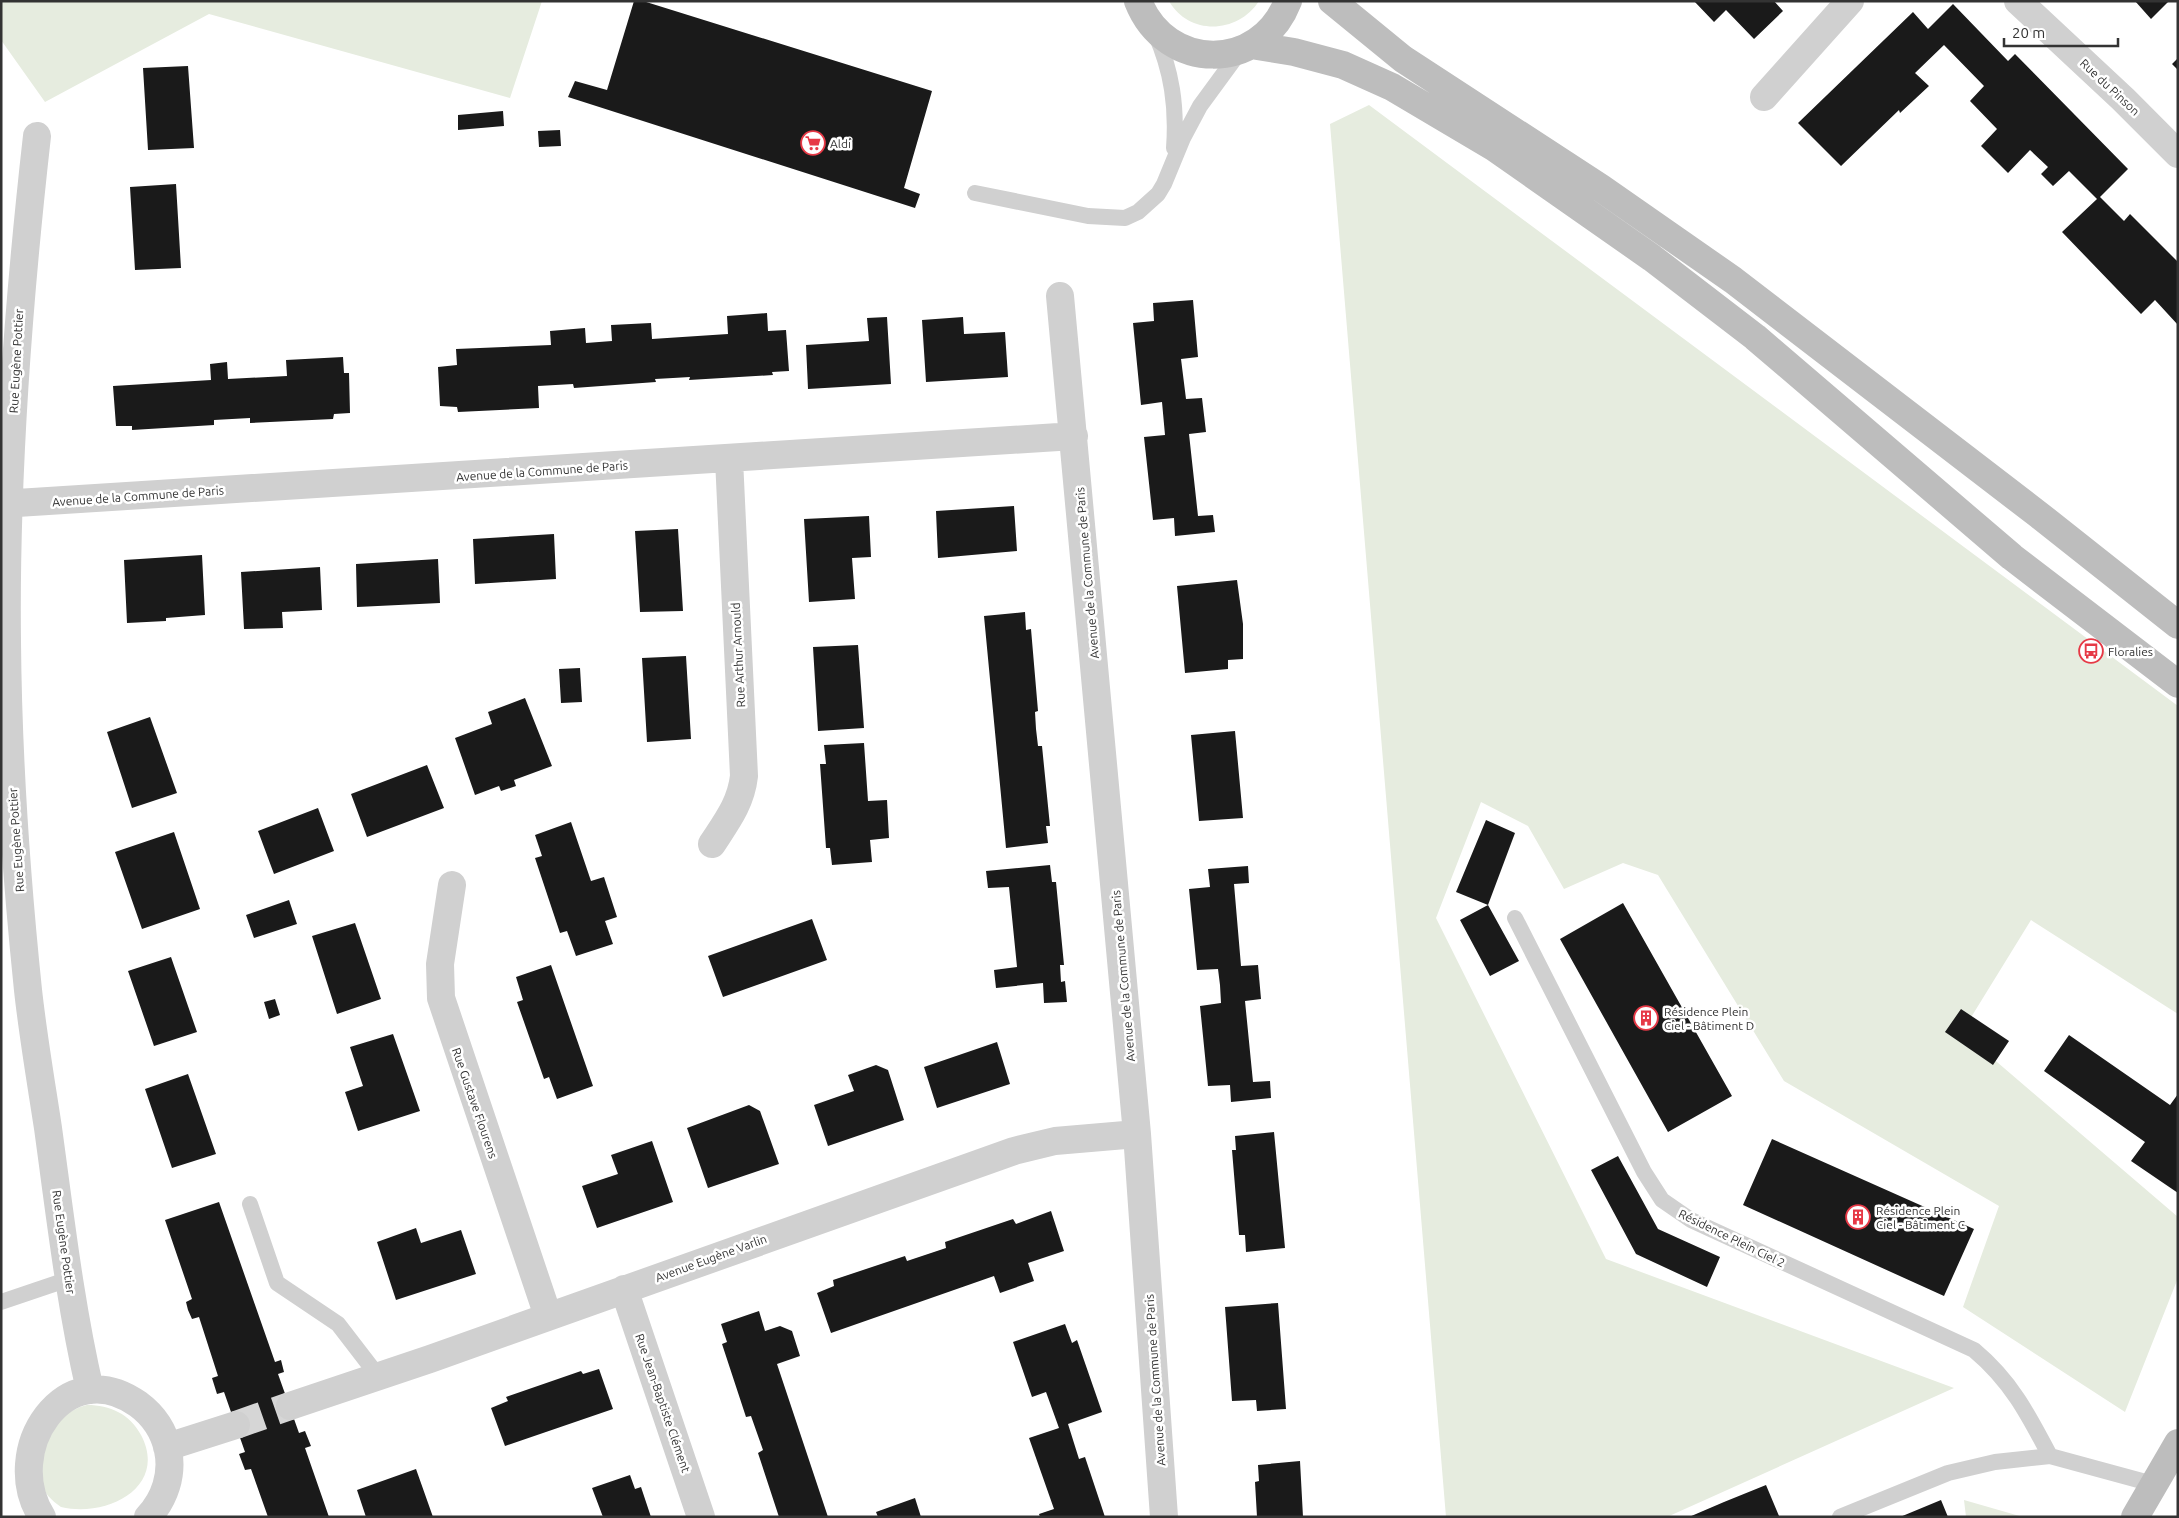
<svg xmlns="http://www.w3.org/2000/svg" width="2179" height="1518" viewBox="0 0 2179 1518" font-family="Ubuntu,sans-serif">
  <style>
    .green { fill: #e6ecdf }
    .building { fill: #1a1a1a }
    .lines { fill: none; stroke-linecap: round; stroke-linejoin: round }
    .minor-tunnel { stroke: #d6d6d6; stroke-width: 28; stroke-dasharray: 28 14; stroke-linecap: butt }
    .service { stroke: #d0d0d0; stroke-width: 16 }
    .minor { stroke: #d0d0d0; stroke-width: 28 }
    .secondary { stroke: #bdbdbd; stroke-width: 28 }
    .labels { text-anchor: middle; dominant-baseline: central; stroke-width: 5; stroke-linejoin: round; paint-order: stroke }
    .street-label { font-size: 12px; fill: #333; stroke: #fff }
    .poi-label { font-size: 12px; fill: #333; stroke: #fff; text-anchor: start }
  </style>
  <rect width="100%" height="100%" fill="#fff"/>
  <path class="green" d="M 1,1 L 542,1 L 510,98 L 209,14 L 45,102 L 1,40 Z
    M 1169,1 L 1259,1 C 1238,34 1189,36 1169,1 Z
    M 1369,105 L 2178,706 L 2178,1014 L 2031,920 L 1962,1032 L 2178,1217 L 2178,1278 L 2125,1412 L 1963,1307 L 1999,1206 L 1784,1081 L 1658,875 L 1623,863 L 1564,889 L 1528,826 L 1481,802 L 1436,918 L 1606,1259 L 1954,1388 L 1667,1517 L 1446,1517 L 1330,124 Z
    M 87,1405 C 110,1405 130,1414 141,1435 C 168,1486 109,1518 61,1507 C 52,1501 43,1492 40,1481 C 38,1473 50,1432 52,1421 L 80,1407 Z
    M 1964,1500 L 2023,1517 L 1966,1517 Z"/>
  <path class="building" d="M 634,1 L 643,1 L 932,91 L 904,188 L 920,194 L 915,208 L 568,97 L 575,81 L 607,90 Z
    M 1694,1 L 1774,1 L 1783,11 L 1754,39 L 1726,10 L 1714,22 Z
    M 2135,1 L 2169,1 L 2151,19 Z
    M 1953,4 L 2008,61 L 2015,54 L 2128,169 L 2100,197 L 2124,221 L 2130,214 L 2178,262 L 2178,325 L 2155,300 L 2141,314 L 2062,232 L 2097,199 L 2069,171 L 2053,186 L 2041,174 L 2048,167 L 2030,150 L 2008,173 L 1981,146 L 1997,129 L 1970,101 L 1984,86 L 1944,45 L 1915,73 L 1929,86 L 1900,113 L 1899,110 L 1841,166 L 1798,123 L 1913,12 L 1928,29 Z
    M 2178,58 L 2178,70 L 2172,64 Z
    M 188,66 L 194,148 L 148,150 L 143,68 Z
    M 503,111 L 504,126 L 458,130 L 458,115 Z
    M 560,130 L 561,146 L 539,147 L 538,131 Z
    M 176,184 L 181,268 L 135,270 L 130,187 Z
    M 1193,300 L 1198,357 L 1181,359 L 1186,399 L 1202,398 L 1206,432 L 1189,434 L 1198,516 L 1213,515 L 1215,532 L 1175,536 L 1174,518 L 1153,520 L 1144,437 L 1165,435 L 1162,402 L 1141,405 L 1133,323 L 1154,321 L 1153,303 Z
    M 767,313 L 768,331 L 786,330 L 789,371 L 772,372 L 773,375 L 689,380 L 690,377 L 673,378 L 655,379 L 656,382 L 574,388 L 573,384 L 538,386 L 539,408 L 458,412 L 457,407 L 440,406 L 438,367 L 457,365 L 456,349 L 551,345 L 550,331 L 585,328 L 586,343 L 612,341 L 611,325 L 651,323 L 652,339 L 728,334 L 727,316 Z
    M 887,317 L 891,384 L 808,389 L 806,345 L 869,341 L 867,318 Z
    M 963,317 L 964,334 L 1005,332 L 1008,377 L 926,382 L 922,320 Z
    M 343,357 L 344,373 L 349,373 L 350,413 L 334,414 L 333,419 L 250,423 L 250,418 L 214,420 L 214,425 L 132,430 L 132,426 L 116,426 L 113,386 L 211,380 L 210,364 L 227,362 L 228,379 L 287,376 L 286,360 Z
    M 1014,506 L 1017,551 L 938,558 L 936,511 Z
    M 869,516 L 871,557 L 852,558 L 855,599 L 809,602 L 804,519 Z
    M 678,529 L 683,611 L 640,612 L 635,531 Z
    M 554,534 L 556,579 L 475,584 L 473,539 Z
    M 202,555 L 205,615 L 166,618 L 166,621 L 127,623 L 124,560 Z
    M 438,559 L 440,603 L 357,607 L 356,564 Z
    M 320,567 L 322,610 L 282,612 L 283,628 L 244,629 L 241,572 Z
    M 1237,580 L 1243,624 L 1243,659 L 1228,660 L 1228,669 L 1185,673 L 1177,586 Z
    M 1025,612 L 1026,630 L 1031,629 L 1038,711 L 1035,712 L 1036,729 L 1038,746 L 1042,746 L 1050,826 L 1046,826 L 1048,843 L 1006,848 L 984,616 Z
    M 858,645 L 864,728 L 818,731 L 813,647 Z
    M 686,656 L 691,739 L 647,742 L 642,658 Z
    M 580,668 L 582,702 L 561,703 L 559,669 Z
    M 525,698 L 552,766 L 514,780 L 516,786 L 501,791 L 499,786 L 475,795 L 455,738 L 492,724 L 488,712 Z
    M 150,717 L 177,793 L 132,808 L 107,732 Z
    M 1235,731 L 1243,818 L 1199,821 L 1191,735 Z
    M 864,743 L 868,801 L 887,800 L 889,838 L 870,840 L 872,862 L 832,865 L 830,848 L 826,848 L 820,764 L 826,764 L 824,745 Z
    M 427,765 L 444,808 L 367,837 L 351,794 Z
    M 318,808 L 334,851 L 274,874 L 258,831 Z
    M 1486,820 L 1515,833 L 1488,905 L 1456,892 Z
    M 571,822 L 591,881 L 604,877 L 617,917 L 605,921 L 613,944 L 576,956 L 567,931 L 560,933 L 535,858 L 542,856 L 535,835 Z
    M 174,832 L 200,909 L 142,929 L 115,852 Z
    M 1050,865 L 1052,882 L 1056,882 L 1064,965 L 1060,965 L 1061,982 L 1065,981 L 1067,1002 L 1044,1003 L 1043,983 L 996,988 L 994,970 L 1017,967 L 1009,887 L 988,888 L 986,871 Z
    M 1248,866 L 1249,883 L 1234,884 L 1241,966 L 1258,965 L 1261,999 L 1245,1001 L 1253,1082 L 1270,1081 L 1271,1098 L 1231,1102 L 1230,1085 L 1208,1086 L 1200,1006 L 1221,1003 L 1220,985 L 1218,969 L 1197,970 L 1189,889 L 1210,887 L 1208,869 Z
    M 289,900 L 297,924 L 254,938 L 246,915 Z
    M 1623,903 L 1732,1096 L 1668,1132 L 1560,939 Z
    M 1488,905 L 1519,961 L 1490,976 L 1460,920 Z
    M 812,919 L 827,960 L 723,997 L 708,956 Z
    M 355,923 L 381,999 L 337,1014 L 312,936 Z
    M 171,957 L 197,1032 L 154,1046 L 128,971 Z
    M 551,965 L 593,1086 L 557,1099 L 549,1077 L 544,1079 L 517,1002 L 523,1000 L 516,977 Z
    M 275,999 L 280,1015 L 269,1019 L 264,1002 Z
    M 1961,1009 L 2009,1041 L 1993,1065 L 1945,1032 Z
    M 393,1034 L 420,1111 L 358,1131 L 345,1092 L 363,1086 L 350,1047 Z
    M 2069,1035 L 2170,1105 L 2178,1094 L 2178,1193 L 2131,1161 L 2145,1142 L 2044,1071 Z
    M 997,1042 L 1010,1084 L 937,1108 L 924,1067 Z
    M 876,1065 L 888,1070 L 904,1120 L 828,1146 L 814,1105 L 854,1091 L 848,1075 Z
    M 188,1074 L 216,1154 L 172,1168 L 145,1089 Z
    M 749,1105 L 760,1111 L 779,1164 L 708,1188 L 687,1128 Z
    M 1274,1132 L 1285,1248 L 1246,1252 L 1245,1235 L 1239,1235 L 1232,1150 L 1236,1150 L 1235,1136 Z
    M 1772,1139 L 1974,1229 L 1944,1296 L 1743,1205 Z
    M 652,1141 L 673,1202 L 597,1228 L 582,1186 L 618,1174 L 611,1155 Z
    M 1618,1156 L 1658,1229 L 1720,1257 L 1707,1287 L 1636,1254 L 1591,1170 Z
    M 219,1202 L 275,1362 L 281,1360 L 284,1372 L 278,1374 L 299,1433 L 305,1431 L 311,1446 L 305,1448 L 329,1517 L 268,1517 L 251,1469 L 245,1470 L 239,1454 L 245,1452 L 224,1392 L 217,1394 L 212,1378 L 218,1376 L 199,1317 L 192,1319 L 188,1310 L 186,1302 L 192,1299 L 165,1220 Z
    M 1051,1211 L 1064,1251 L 1028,1263 L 1034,1281 L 1000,1293 L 994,1276 L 831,1333 L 817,1293 L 834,1286 L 833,1280 L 905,1256 L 907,1261 L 946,1248 L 945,1242 L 1013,1219 L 1016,1224 Z
    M 416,1228 L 421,1243 L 461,1230 L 476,1274 L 396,1300 L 377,1242 Z
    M 1278,1303 L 1286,1409 L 1257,1411 L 1256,1400 L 1232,1401 L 1225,1307 Z
    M 759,1311 L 765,1331 L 780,1326 L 792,1331 L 800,1356 L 777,1364 L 828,1517 L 779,1517 L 758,1453 L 763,1450 L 751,1416 L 746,1417 L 722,1344 L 727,1342 L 721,1324 Z
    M 1065,1324 L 1072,1343 L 1077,1340 L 1102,1412 L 1068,1424 L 1079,1459 L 1085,1457 L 1105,1517 L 1040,1517 L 1039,1514 L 1054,1509 L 1029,1438 L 1059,1428 L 1046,1392 L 1032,1397 L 1013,1342 Z
    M 599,1369 L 613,1409 L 505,1446 L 491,1408 L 508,1401 L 506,1397 L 581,1371 L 583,1374 Z
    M 1300,1461 L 1303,1517 L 1257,1517 L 1255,1482 L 1259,1481 L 1258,1465 Z
    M 416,1469 L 433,1517 L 366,1517 L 357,1490 Z
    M 630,1475 L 635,1489 L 641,1487 L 651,1517 L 603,1517 L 592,1488 Z
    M 1766,1485 L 1779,1516 L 1689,1517 L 1724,1502 Z
    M 915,1498 L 921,1517 L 878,1517 L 876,1512 Z
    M 1941,1500 L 1948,1517 L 1900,1517 Z"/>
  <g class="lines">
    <path class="minor-tunnel" d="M 236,1425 L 290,1406"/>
    <path class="service" d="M 1155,33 C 1172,71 1177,107 1174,148
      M 975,193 L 1088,216 L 1125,218 L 1138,212 L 1158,194 L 1164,184 L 1183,138 L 1200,106 L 1241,50
      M 1515,918 L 1644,1172 L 1662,1200 L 1691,1220 L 1974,1350 C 2011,1381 2028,1414 2050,1456
      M 250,1204 L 277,1283 L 338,1324 L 378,1376
      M 1,1302 L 69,1279
      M 1840,1517 L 1948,1473 L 1995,1462 L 2050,1456 L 2153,1484"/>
    <path class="minor" d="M 2018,1 L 2123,99 L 2178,154
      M 1764,97 L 1850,1
      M 37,136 C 18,304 5,473 7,642 C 8,758 16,874 28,990 C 33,1036 41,1082 48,1128 C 60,1215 70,1304 90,1390
      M 1060,296 L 1137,1134 L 1164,1517
      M 1,504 L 1074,436
      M 712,844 C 727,821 741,803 744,776 L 729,459
      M 452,885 L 440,964 L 441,998 L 548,1316
      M 624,1289 L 701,1517
      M 290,1406 L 430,1359 L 1014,1151 L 1055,1141 L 1137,1134
      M 167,1447 L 236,1425
      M 42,1517 C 0,1451 65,1352 138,1404 C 153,1415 164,1431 168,1450 C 173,1474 165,1499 148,1517"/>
    <path class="secondary" d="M 1138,1 C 1166,72 1260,73 1288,1
      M 1332,1 L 1403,59 L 1601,188 L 1733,280 L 2039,515 L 2178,625
      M 1251,45 L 1294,52 L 1343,65 L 1392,87 L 1495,148 L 1652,258 L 1755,337 L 2012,557 L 2178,684
      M 2135,1517 L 2178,1443"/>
  </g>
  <defs>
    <g id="supermarket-ring" transform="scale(1.25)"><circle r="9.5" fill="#fff" stroke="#e63946" stroke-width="1.5"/><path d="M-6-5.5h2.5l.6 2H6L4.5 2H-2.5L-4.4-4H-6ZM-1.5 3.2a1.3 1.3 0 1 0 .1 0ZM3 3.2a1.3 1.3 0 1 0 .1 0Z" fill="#e63946"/></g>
    <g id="bus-ring" transform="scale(1.25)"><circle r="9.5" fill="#fff" stroke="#e63946" stroke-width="1.5"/><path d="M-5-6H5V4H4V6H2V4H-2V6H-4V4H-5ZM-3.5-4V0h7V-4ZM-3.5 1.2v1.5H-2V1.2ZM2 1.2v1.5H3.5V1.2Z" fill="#e63946"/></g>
    <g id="building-ring" transform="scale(1.25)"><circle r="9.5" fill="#fff" stroke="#e63946" stroke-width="1.5"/><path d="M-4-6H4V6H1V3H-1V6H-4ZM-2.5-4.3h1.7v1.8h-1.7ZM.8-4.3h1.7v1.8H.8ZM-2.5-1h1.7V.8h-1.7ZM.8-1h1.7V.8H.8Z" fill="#e63946"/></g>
  </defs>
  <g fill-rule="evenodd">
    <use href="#supermarket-ring" x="813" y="143"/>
    <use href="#bus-ring" x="2091" y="651"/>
    <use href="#building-ring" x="1646" y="1018"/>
    <use href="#building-ring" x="1858" y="1217"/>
  </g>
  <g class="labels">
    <g class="street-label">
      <text transform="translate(2110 87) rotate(43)">Rue du Pinson</text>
      <text transform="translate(16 361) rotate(-87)">Rue Eugène Pottier</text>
      <text transform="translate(542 471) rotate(-4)">Avenue de la Commune de Paris</text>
      <text transform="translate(138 496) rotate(-4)">Avenue de la Commune de Paris</text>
      <text transform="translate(1087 573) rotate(-95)">Avenue de la Commune de Paris</text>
      <text transform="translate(738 655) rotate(-93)">Rue Arthur Arnould</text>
      <text transform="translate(16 840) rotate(-94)">Rue Eugène Pottier</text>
      <text transform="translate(1123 976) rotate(-95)">Avenue de la Commune de Paris</text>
      <text transform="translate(475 1103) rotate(71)">Rue Gustave Flourens</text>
      <text transform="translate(1732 1238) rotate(26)">Résidence Plein Ciel 2</text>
      <text transform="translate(64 1242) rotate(82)">Rue Eugène Pottier</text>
      <text transform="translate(711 1258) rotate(-20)">Avenue Eugène Varlin</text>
      <text transform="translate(1155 1380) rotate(-94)">Avenue de la Commune de Paris</text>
      <text transform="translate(663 1403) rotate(71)">Rue Jean-Baptiste Clément</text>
    </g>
    <g class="poi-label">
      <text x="830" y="143">Aldi</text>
      <text x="2108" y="651">Floralies</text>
      <text x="1664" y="1011">Résidence Plein<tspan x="1664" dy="14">Ciel - Bâtiment D</tspan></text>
      <text x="1876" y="1210">Résidence Plein<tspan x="1876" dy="14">Ciel - Bâtiment C</tspan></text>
    </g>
  </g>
  <rect width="2179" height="1518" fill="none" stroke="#333333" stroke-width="5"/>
  <path d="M2004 38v8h114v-8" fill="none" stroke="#333333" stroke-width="2.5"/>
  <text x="2012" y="38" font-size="15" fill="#333333" stroke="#ffffff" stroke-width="4" paint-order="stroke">20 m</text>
</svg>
